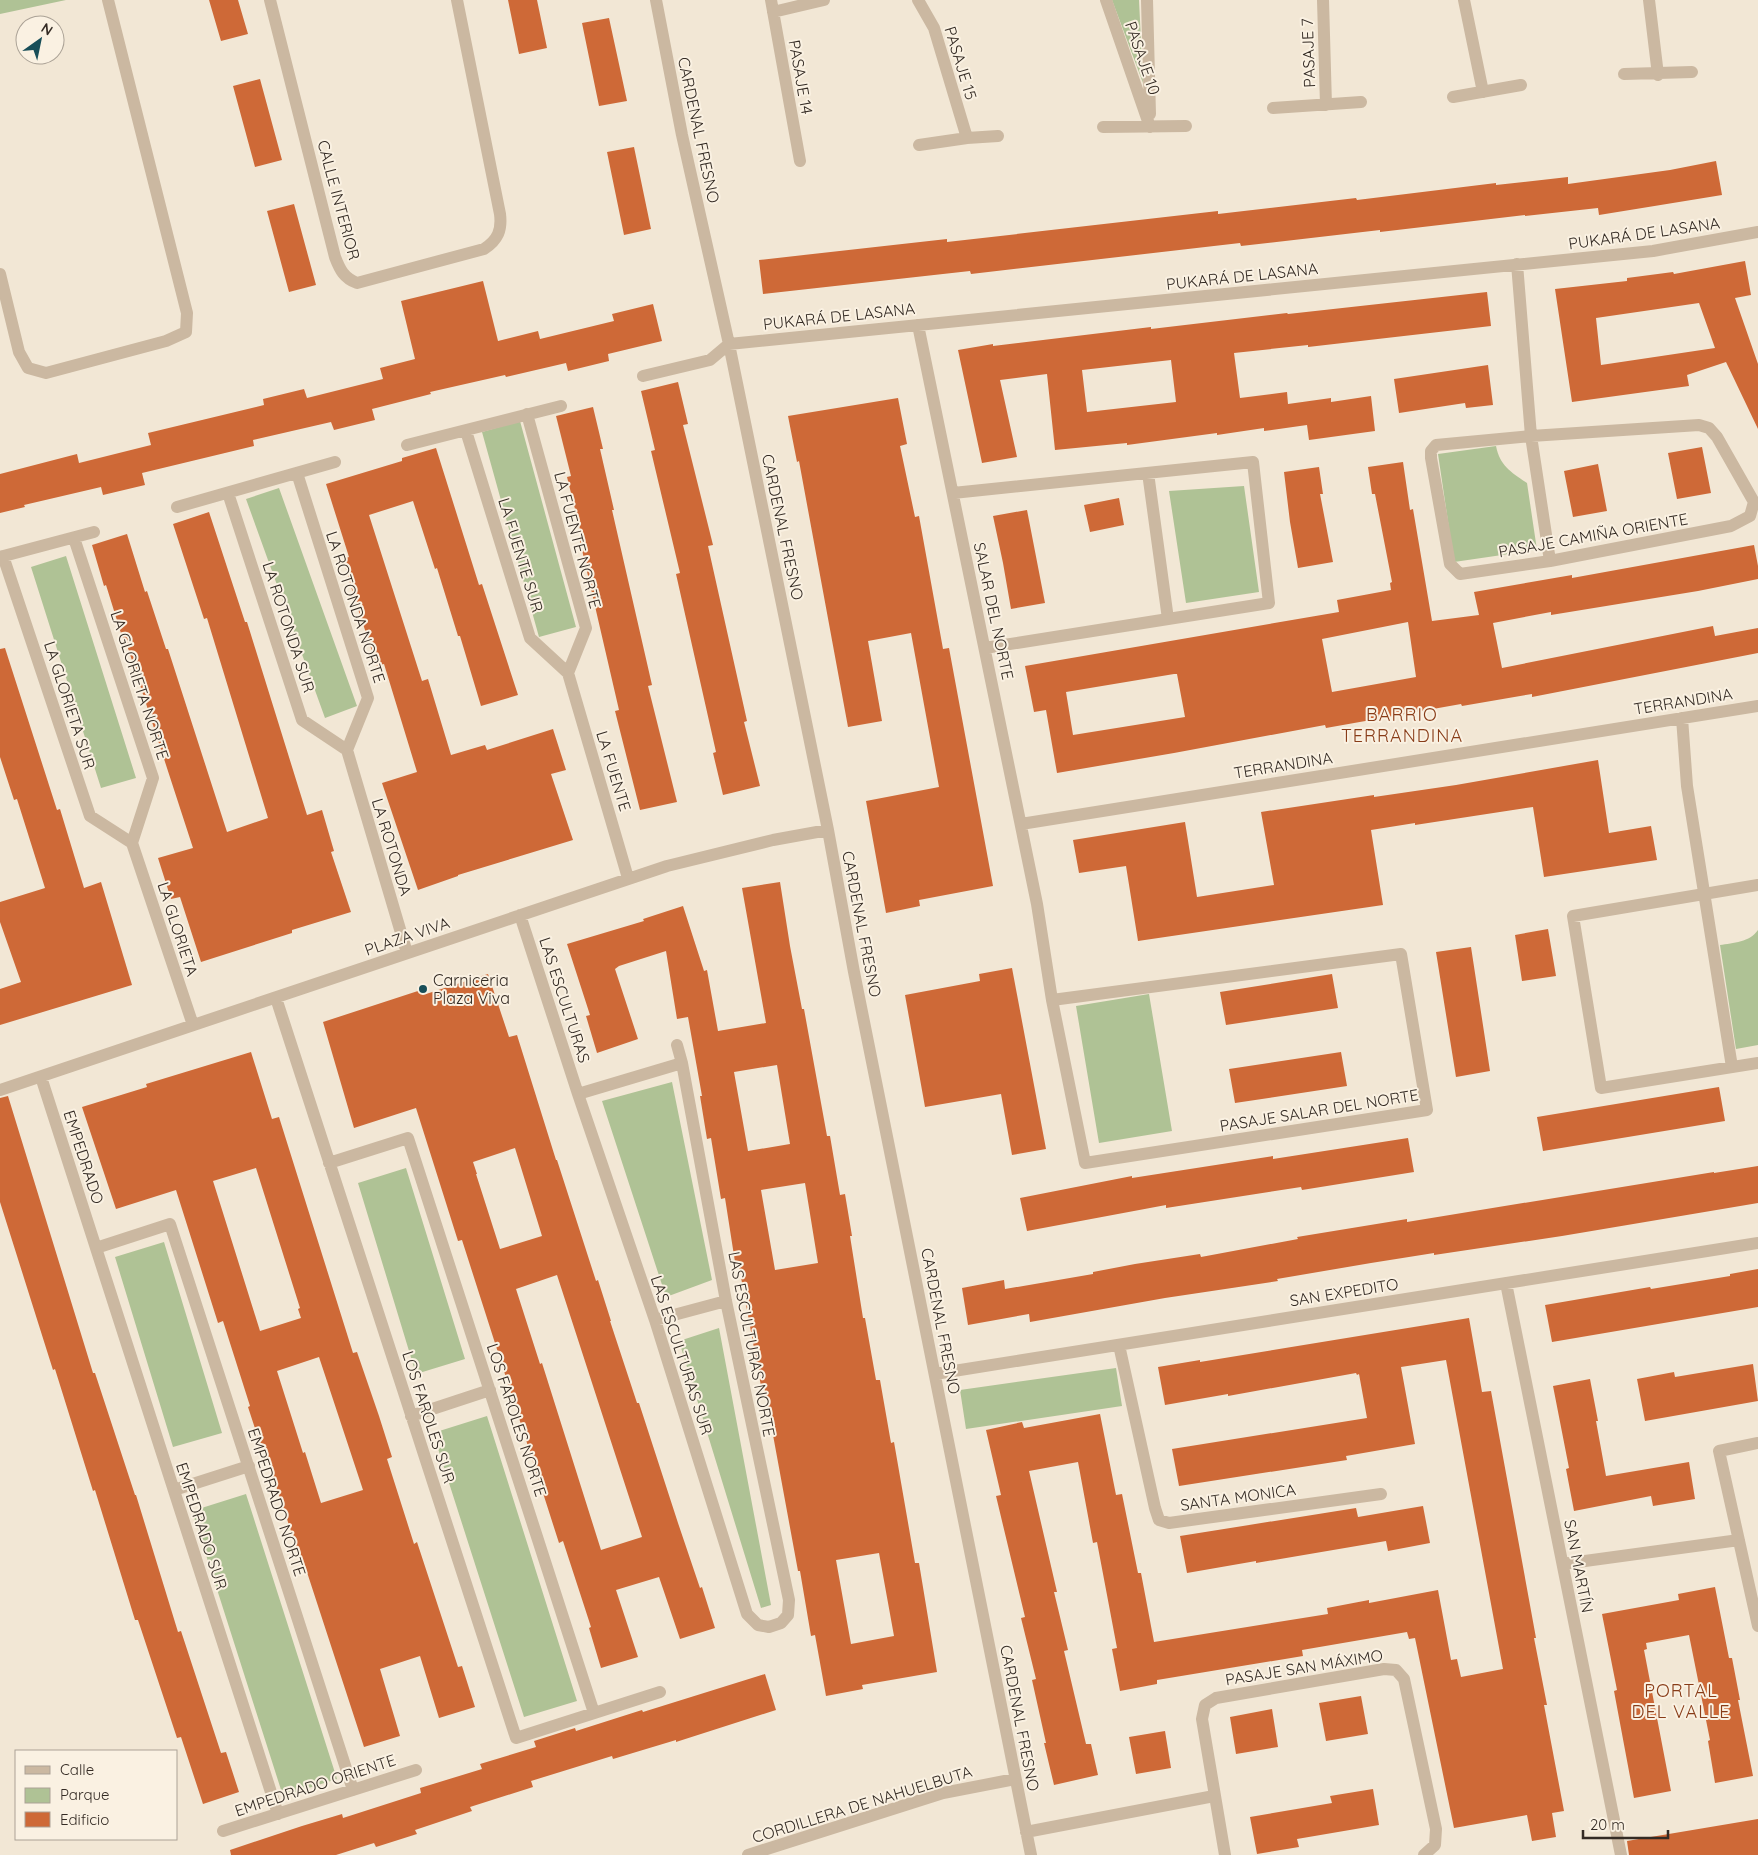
<svg xmlns="http://www.w3.org/2000/svg" width="1758" height="1855" viewBox="0 0 1758 1855" font-family="Quicksand,sans-serif">
  <style>
    .green { fill: #afc295 }
    .building { fill: #ce6937; fill-rule: evenodd }
    .lines { fill: none; stroke-linecap: round; stroke-linejoin: round }
    .minor { stroke: #cbb8a1; stroke-width: 12 }
    .poi-dot { fill: #184e58; stroke: #faf1e2; stroke-width: 2 }
    .labels { text-anchor: middle; dominant-baseline: central; stroke-width: 4; stroke-linejoin: round; paint-order: stroke }
    .street-label { font-size: 16px; fill: #342b24; stroke: #faf1e2 }
    .poi-label { font-size: 16px; fill: #342b24; stroke: #faf1e2; text-anchor: start }
    .neighbourhood-label { font-size: 18px; letter-spacing: 1px; fill: #883c18; stroke: #faf1e2 }
  </style>
  <rect width="100%" height="100%" fill="#f2e7d5"/>
  <path class="green" d="M 0,0 L 66,0 L 0,14 Z
    M 1112,0 L 1139,0 L 1143,83 Z
    M 520,421 L 576,627 L 539,637 L 482,432 Z
    M 1496,446 C 1500,466 1511,472 1527,483 L 1537,550 L 1454,562 L 1438,454 Z
    M 1244,486 L 1259,592 L 1186,603 L 1169,491 Z
    M 279,488 L 357,706 L 325,718 L 246,499 Z
    M 66,556 L 136,778 L 101,788 L 31,567 Z
    M 1758,930 L 1758,1045 L 1736,1049 L 1720,945 C 1733,943 1750,942 1758,930 Z
    M 1149,994 L 1172,1131 L 1099,1143 L 1076,1006 Z
    M 672,1082 L 712,1280 L 666,1297 L 602,1101 Z
    M 406,1168 L 465,1359 L 416,1374 L 358,1183 Z
    M 164,1242 L 222,1433 L 173,1447 L 115,1257 Z
    M 719,1328 L 771,1605 L 761,1608 L 679,1341 Z
    M 1116,1368 L 1122,1406 L 966,1429 L 960,1390 Z
    M 487,1416 L 577,1701 L 524,1717 L 433,1433 Z
    M 246,1494 L 337,1779 L 283,1796 L 192,1511 Z"/>
  <path class="building" d="M 209,0 L 238,0 L 248,34 L 221,41 Z
    M 508,0 L 537,0 L 547,48 L 519,54 Z
    M 609,18 L 627,101 L 599,106 L 582,23 Z
    M 260,79 L 282,160 L 255,167 L 233,86 Z
    M 634,147 L 651,229 L 624,235 L 607,152 Z
    M 1716,161 L 1722,195 L 1636,209 L 1599,215 L 1598,208 L 1525,216 L 1525,215 L 1380,232 L 1380,230 L 1241,246 L 1240,243 L 971,274 L 970,271 L 763,294 L 759,260 L 947,239 L 947,242 L 1218,211 L 1218,214 L 1356,198 L 1357,200 L 1496,183 L 1496,185 L 1568,177 L 1568,184 L 1670,170 Z
    M 294,204 L 316,285 L 289,292 L 267,211 Z
    M 1745,261 L 1751,295 L 1735,298 L 1758,364 L 1758,429 L 1726,362 L 1687,375 L 1689,386 L 1572,402 L 1555,289 L 1627,281 L 1627,278 L 1673,272 L 1674,274 ZM 1699,303 L 1715,348 L 1601,365 L 1596,318 Z
    M 483,281 L 498,341 L 538,331 L 540,339 L 614,321 L 612,314 L 653,304 L 662,341 L 608,354 L 609,361 L 568,371 L 566,363 L 506,377 L 505,375 L 430,392 L 431,394 L 372,409 L 375,420 L 334,430 L 331,422 L 253,440 L 254,446 L 142,473 L 145,485 L 103,495 L 101,487 L 24,505 L 25,507 L 0,513 L 0,474 L 77,454 L 79,463 L 151,445 L 148,433 L 264,405 L 263,399 L 304,389 L 307,398 L 383,379 L 380,368 L 415,359 L 401,301 Z
    M 1487,292 L 1491,326 L 1308,347 L 1308,345 L 1234,353 L 1240,398 L 1287,392 L 1288,404 L 1331,398 L 1331,402 L 1371,396 L 1375,431 L 1309,440 L 1307,425 L 1264,431 L 1264,428 L 1217,435 L 1217,433 L 1127,445 L 1127,443 L 1055,450 L 1047,374 L 1000,380 L 1017,457 L 982,463 L 958,350 L 993,344 L 993,346 L 1151,327 L 1151,329 L 1287,313 L 1288,314 ZM 1171,360 L 1176,402 L 1087,412 L 1082,370 Z
    M 1488,365 L 1493,405 L 1466,408 L 1465,403 L 1399,413 L 1394,379 Z
    M 678,382 L 688,424 L 683,425 L 713,545 L 708,546 L 747,721 L 744,722 L 760,786 L 723,795 L 713,753 L 716,752 L 676,574 L 680,573 L 651,451 L 655,450 L 641,391 Z
    M 898,398 L 907,444 L 900,446 L 915,517 L 919,516 L 943,649 L 949,648 L 993,886 L 919,900 L 920,906 L 886,913 L 866,801 L 939,787 L 911,633 L 868,641 L 882,721 L 848,727 L 799,461 L 797,462 L 788,416 Z
    M 593,407 L 603,449 L 600,449 L 614,510 L 612,510 L 652,685 L 648,686 L 677,802 L 640,810 L 615,711 L 619,710 L 579,537 L 582,537 L 567,477 L 571,476 L 556,416 Z
    M 1702,447 L 1711,493 L 1677,499 L 1668,453 Z
    M 436,448 L 479,585 L 482,584 L 518,695 L 481,706 L 460,636 L 458,636 L 437,568 L 435,569 L 413,501 L 369,515 L 422,681 L 428,679 L 451,755 L 485,745 L 487,750 L 553,729 L 566,770 L 551,774 L 573,840 L 458,875 L 458,876 L 418,890 L 382,783 L 417,772 L 384,664 L 377,666 L 355,600 L 343,559 L 349,557 L 326,484 L 402,461 L 402,458 Z
    M 1403,462 L 1410,510 L 1413,509 L 1432,621 L 1479,615 L 1474,592 L 1572,575 L 1572,578 L 1754,545 L 1758,566 L 1758,579 L 1698,591 L 1551,615 L 1551,612 L 1493,623 L 1502,668 L 1713,626 L 1715,636 L 1758,628 L 1758,653 L 1532,697 L 1532,694 L 1462,706 L 1461,704 L 1326,728 L 1325,725 L 1174,753 L 1057,773 L 1046,710 L 1034,712 L 1025,666 L 1339,612 L 1337,600 L 1391,590 L 1390,583 L 1392,582 L 1375,494 L 1372,494 L 1368,467 ZM 1408,622 L 1416,677 L 1332,692 L 1322,639 ZM 1174,674 L 1177,674 L 1185,717 L 1073,735 L 1066,692 Z
    M 1598,464 L 1607,511 L 1573,517 L 1564,471 Z
    M 1319,467 L 1323,494 L 1320,494 L 1333,562 L 1298,568 L 1290,522 L 1284,472 Z
    M 1119,498 L 1124,525 L 1090,532 L 1084,505 Z
    M 1027,510 L 1045,603 L 1011,609 L 1003,563 L 993,516 Z
    M 209,512 L 245,622 L 247,622 L 307,815 L 322,810 L 334,851 L 331,852 L 351,912 L 292,930 L 292,933 L 201,962 L 180,897 L 171,899 L 158,858 L 193,848 L 126,642 L 124,643 L 106,585 L 104,586 L 92,545 L 127,534 L 145,592 L 147,591 L 166,649 L 168,649 L 227,832 L 268,818 L 207,618 L 204,619 L 173,524 Z
    M 5,648 L 57,810 L 60,809 L 84,888 L 101,882 L 132,985 L 0,1025 L 0,989 L 21,982 L 0,922 L 0,902 L 45,888 L 17,799 L 14,800 L 0,757 L 0,649 Z
    M 1598,760 L 1609,833 L 1651,826 L 1657,860 L 1544,877 L 1533,807 L 1415,825 L 1415,823 L 1371,830 L 1383,905 L 1138,941 L 1126,866 L 1079,873 L 1073,840 L 1185,822 L 1197,897 L 1274,885 L 1261,812 L 1374,795 L 1374,797 L 1456,785 Z
    M 780,882 L 790,946 L 802,1009 L 804,1009 L 827,1136 L 830,1136 L 840,1195 L 845,1194 L 852,1236 L 850,1236 L 863,1318 L 865,1318 L 876,1380 L 880,1380 L 891,1443 L 894,1442 L 915,1563 L 919,1563 L 937,1672 L 862,1685 L 863,1689 L 826,1696 L 815,1635 L 811,1636 L 800,1571 L 798,1571 L 764,1386 L 761,1386 L 738,1261 L 735,1262 L 725,1198 L 721,1199 L 711,1138 L 707,1139 L 700,1096 L 702,1096 L 688,1017 L 677,1019 L 666,951 L 619,966 L 615,969 L 638,1039 L 597,1053 L 586,1016 L 590,1015 L 567,944 L 644,921 L 643,919 L 683,906 L 704,971 L 707,970 L 718,1031 L 766,1023 L 742,888 ZM 777,1065 L 790,1144 L 748,1151 L 734,1072 ZM 805,1183 L 818,1263 L 775,1270 L 761,1190 ZM 879,1553 L 894,1636 L 851,1644 L 836,1560 Z
    M 1548,929 L 1556,976 L 1522,981 L 1515,935 Z
    M 1471,947 L 1490,1071 L 1456,1077 L 1436,952 Z
    M 1012,968 L 1046,1149 L 1012,1155 L 1001,1094 L 925,1107 L 905,995 L 980,981 L 979,974 Z
    M 488,974 L 509,1037 L 517,1035 L 556,1160 L 557,1160 L 596,1281 L 598,1280 L 611,1321 L 610,1321 L 637,1403 L 639,1403 L 678,1523 L 700,1588 L 702,1587 L 715,1628 L 680,1639 L 659,1577 L 616,1590 L 638,1657 L 601,1668 L 589,1628 L 591,1627 L 563,1541 L 559,1543 L 462,1240 L 458,1241 L 416,1108 L 354,1128 L 323,1022 L 424,989 L 426,994 ZM 515,1148 L 542,1236 L 500,1249 L 476,1174 L 477,1174 L 473,1162 ZM 557,1275 L 642,1537 L 601,1550 L 542,1363 L 540,1364 L 516,1289 Z
    M 1332,974 L 1338,1008 L 1226,1025 L 1220,992 Z
    M 251,1052 L 272,1119 L 279,1117 L 353,1353 L 357,1352 L 379,1416 L 392,1457 L 387,1459 L 414,1544 L 417,1542 L 458,1667 L 462,1666 L 475,1707 L 439,1718 L 420,1656 L 380,1669 L 400,1736 L 364,1747 L 304,1563 L 302,1564 L 263,1447 L 261,1447 L 248,1407 L 250,1406 L 223,1321 L 218,1323 L 176,1190 L 116,1209 L 82,1107 L 147,1087 L 146,1084 ZM 256,1168 L 300,1308 L 298,1309 L 301,1318 L 260,1331 L 213,1181 ZM 319,1357 L 363,1490 L 321,1503 L 305,1452 L 303,1453 L 277,1371 Z
    M 1341,1052 L 1347,1086 L 1235,1103 L 1229,1069 Z
    M 1719,1087 L 1725,1121 L 1543,1151 L 1537,1117 Z
    M 8,1096 L 93,1373 L 95,1373 L 135,1495 L 136,1495 L 178,1632 L 181,1631 L 221,1753 L 226,1752 L 239,1792 L 203,1804 L 181,1737 L 177,1738 L 138,1620 L 135,1620 L 95,1490 L 93,1491 L 55,1369 L 53,1370 L 0,1202 L 0,1098 Z
    M 1408,1138 L 1414,1172 L 1302,1190 L 1301,1187 L 1166,1208 L 1166,1205 L 1027,1231 L 1020,1198 L 1132,1176 L 1132,1178 L 1273,1156 L 1273,1159 Z
    M 1758,1166 L 1758,1203 L 1562,1236 L 1434,1255 L 1434,1253 L 1371,1263 L 1277,1279 L 1278,1281 L 1165,1298 L 1030,1322 L 1029,1314 L 968,1325 L 962,1288 L 1004,1280 L 1005,1289 L 1093,1274 L 1093,1272 L 1135,1264 L 1200,1254 L 1201,1257 L 1298,1239 L 1297,1237 L 1407,1219 L 1407,1222 L 1714,1172 L 1714,1173 Z
    M 1758,1269 L 1758,1307 L 1552,1342 L 1545,1305 L 1650,1287 L 1651,1289 L 1730,1276 L 1730,1274 Z
    M 1469,1318 L 1482,1392 L 1491,1391 L 1536,1638 L 1534,1638 L 1547,1705 L 1544,1705 L 1564,1811 L 1552,1813 L 1556,1837 L 1532,1841 L 1527,1815 L 1454,1828 L 1415,1638 L 1409,1639 L 1407,1632 L 1302,1650 L 1303,1656 L 1157,1680 L 1157,1684 L 1120,1691 L 1112,1649 L 1117,1648 L 1097,1542 L 1093,1543 L 1078,1462 L 1029,1471 L 1057,1592 L 1054,1592 L 1068,1650 L 1064,1651 L 1086,1744 L 1091,1744 L 1098,1775 L 1054,1785 L 1044,1743 L 1046,1743 L 1032,1680 L 1036,1679 L 1021,1618 L 1025,1617 L 996,1496 L 1001,1495 L 986,1430 L 1022,1422 L 1024,1428 L 1100,1414 L 1116,1495 L 1122,1494 L 1138,1573 L 1141,1573 L 1154,1642 L 1328,1614 L 1327,1608 L 1369,1600 L 1369,1603 L 1438,1590 L 1451,1660 L 1457,1659 L 1461,1677 L 1503,1669 L 1446,1360 L 1401,1367 L 1415,1444 L 1346,1456 L 1347,1460 L 1179,1486 L 1172,1449 L 1367,1418 L 1359,1374 L 1357,1375 L 1356,1373 L 1228,1396 L 1228,1394 L 1165,1405 L 1158,1367 L 1200,1360 L 1200,1362 Z
    M 1753,1364 L 1758,1401 L 1645,1421 L 1637,1379 L 1674,1372 L 1675,1377 Z
    M 1590,1379 L 1598,1421 L 1596,1421 L 1606,1476 L 1689,1462 L 1695,1499 L 1653,1506 L 1651,1496 L 1574,1511 L 1566,1469 L 1569,1468 L 1553,1386 Z
    M 1423,1506 L 1430,1543 L 1388,1551 L 1386,1541 L 1256,1563 L 1256,1561 L 1187,1573 L 1180,1536 L 1356,1508 L 1358,1517 Z
    M 1715,1587 L 1729,1658 L 1732,1658 L 1740,1700 L 1738,1700 L 1753,1776 L 1715,1783 L 1708,1741 L 1710,1740 L 1689,1635 L 1646,1643 L 1647,1649 L 1644,1650 L 1671,1791 L 1634,1798 L 1614,1691 L 1617,1690 L 1602,1614 L 1679,1600 L 1678,1594 Z
    M 765,1674 L 776,1710 L 676,1742 L 676,1740 L 613,1759 L 612,1756 L 531,1781 L 533,1787 L 470,1807 L 472,1811 L 415,1830 L 417,1834 L 376,1847 L 374,1843 L 336,1855 L 231,1855 L 230,1850 L 302,1826 L 342,1814 L 343,1818 L 421,1793 L 420,1788 L 482,1769 L 480,1764 L 536,1747 L 534,1741 L 575,1728 L 576,1731 L 642,1710 L 643,1712 Z
    M 1361,1696 L 1368,1734 L 1326,1741 L 1319,1703 Z
    M 1272,1709 L 1278,1747 L 1236,1754 L 1230,1717 Z
    M 1165,1731 L 1171,1768 L 1136,1774 L 1129,1737 Z
    M 1373,1789 L 1379,1825 L 1297,1839 L 1299,1847 L 1257,1854 L 1250,1817 L 1332,1803 L 1330,1796 Z
    M 1758,1819 L 1758,1855 L 1629,1855 L 1627,1841 Z"/>
  <g class="lines">
    <path class="minor" d="M 270,0 L 335,257 C 340,270 344,278 357,283 L 484,249 C 498,240 502,230 500,214 L 457,0
      M 656,0 L 682,135 L 729,344 L 828,830 L 854,972 L 1031,1855
      M 771,0 L 800,161
      M 918,0 L 934,28 L 967,138
      M 1106,0 L 1150,127
      M 1147,0 L 1150,114
      M 1323,0 L 1326,105
      M 1464,0 L 1483,92
      M 1649,0 L 1658,75
      M 773,12 L 824,0
      M 1624,74 L 1692,72
      M 1453,97 L 1521,85
      M 1273,108 L 1361,102
      M 1103,127 L 1186,126
      M 919,145 L 967,138 L 998,136
      M 1517,264 L 1531,436 L 1550,561
      M 0,274 L 19,352 L 28,368 L 46,373 L 166,341 L 186,332 L 187,313 L 108,0
      M 918,325 L 1037,904 L 1052,1000 L 1085,1163 L 1427,1110 L 1401,954 L 1052,1000
      M 643,376 L 710,360 L 729,344 L 1653,251 L 1758,232
      M 527,414 L 586,628 L 568,673
      M 1699,425 L 1709,428 L 1717,437 L 1754,502 L 1750,516 L 1731,526 L 1550,561 L 1460,574 L 1450,564 L 1431,458 L 1431,451 L 1436,445 L 1531,436 Z
      M 466,431 L 530,638 L 568,673
      M 407,445 L 561,406
      M 297,473 L 368,698 L 347,750
      M 1148,473 L 1168,619
      M 228,493 L 302,720 L 347,750
      M 953,493 L 1253,462 L 1269,603 L 985,648
      M 177,507 L 335,462
      M 74,538 L 153,778 L 132,843
      M 3,556 L 90,816 L 132,843
      M 0,557 L 94,532
      M 568,673 L 628,878
      M 1682,718 L 1687,786 L 1732,1067
      M 347,750 L 407,953
      M 1021,824 L 1758,706
      M 132,843 L 193,1025
      M 1758,885 L 1573,916 L 1601,1088 L 1758,1063
      M 520,915 L 578,1094 L 655,1320 L 747,1614 L 758,1625 L 769,1627 L 781,1623 L 788,1615 L 789,1600 L 726,1301 L 682,1063 L 677,1045
      M 276,998 L 516,1738 L 660,1692
      M 41,1077 L 278,1814
      M 0,1090 L 667,866 L 773,840 L 828,830
      M 578,1094 L 682,1063
      M 329,1163 L 408,1138 L 594,1713
      M 96,1248 L 170,1224 L 353,1790
      M 1506,1283 L 1621,1855
      M 655,1320 L 726,1301
      M 1119,1345 L 1155,1508 L 1159,1520 L 1169,1523 L 1381,1494
      M 935,1374 L 1758,1243
      M 411,1416 L 490,1390
      M 1758,1443 L 1719,1451 L 1758,1626
      M 174,1490 L 249,1466
      M 1563,1564 L 1739,1540
      M 223,1831 L 416,1770
      M 1026,1832 L 1214,1796
      M 748,1855 L 943,1793 L 1015,1779
      M 1225,1855 L 1202,1719 L 1205,1705 L 1216,1698 L 1384,1669 L 1396,1670 L 1404,1679 L 1436,1829 L 1435,1845 L 1424,1855"/>
  </g>
  <circle class="poi-dot" cx="423" cy="989" r="5"/>
  <g class="labels">
    <g class="street-label">
      <text transform="translate(1308 53) rotate(-92)">PASAJE 7</text>
      <text transform="translate(1143 58) rotate(71)">PASAJE 10</text>
      <text transform="translate(961 63) rotate(73)">PASAJE 15</text>
      <text transform="translate(801 77) rotate(80)">PASAJE 14</text>
      <text transform="translate(699 130) rotate(78)">CARDENAL FRESNO</text>
      <text transform="translate(339 200) rotate(75)">CALLE INTERIOR</text>
      <text transform="translate(1644 233) rotate(-8)">PUKARÁ DE LASANA</text>
      <text transform="translate(1242 276) rotate(-6)">PUKARÁ DE LASANA</text>
      <text transform="translate(839 316) rotate(-6)">PUKARÁ DE LASANA</text>
      <text transform="translate(783 527) rotate(78)">CARDENAL FRESNO</text>
      <text transform="translate(1593 535) rotate(-10)">PASAJE CAMIÑA ORIENTE</text>
      <text transform="translate(578 540) rotate(75)">LA FUENTE NORTE</text>
      <text transform="translate(521 555) rotate(73)">LA FUENTE SUR</text>
      <text transform="translate(356 607) rotate(72)">LA ROTONDA NORTE</text>
      <text transform="translate(994 611) rotate(78)">SALAR DEL NORTE</text>
      <text transform="translate(289 627) rotate(72)">LA ROTONDA SUR</text>
      <text transform="translate(140 685) rotate(72)">LA GLORIETA NORTE</text>
      <text transform="translate(1683 701) rotate(-9)">TERRANDINA</text>
      <text transform="translate(70 705) rotate(72)">LA GLORIETA SUR</text>
      <text transform="translate(1283 765) rotate(-9)">TERRANDINA</text>
      <text transform="translate(614 771) rotate(73)">LA FUENTE</text>
      <text transform="translate(392 847) rotate(73)">LA ROTONDA</text>
      <text transform="translate(862 924) rotate(79)">CARDENAL FRESNO</text>
      <text transform="translate(178 929) rotate(72)">LA GLORIETA</text>
      <text transform="translate(407 936) rotate(-19)">PLAZA VIVA</text>
      <text transform="translate(565 1000) rotate(72)">LAS ESCULTURAS</text>
      <text transform="translate(1319 1110) rotate(-9)">PASAJE SALAR DEL NORTE</text>
      <text transform="translate(84 1157) rotate(72)">EMPEDRADO</text>
      <text transform="translate(1344 1292) rotate(-9)">SAN EXPEDITO</text>
      <text transform="translate(941 1321) rotate(79)">CARDENAL FRESNO</text>
      <text transform="translate(752 1344) rotate(79)">LAS ESCULTURAS NORTE</text>
      <text transform="translate(682 1355) rotate(72)">LAS ESCULTURAS SUR</text>
      <text transform="translate(429 1417) rotate(72)">LOS FAROLES SUR</text>
      <text transform="translate(517 1420) rotate(72)">LOS FAROLES NORTE</text>
      <text transform="translate(1238 1497) rotate(-8)">SANTA MONICA</text>
      <text transform="translate(277 1502) rotate(72)">EMPEDRADO NORTE</text>
      <text transform="translate(202 1526) rotate(72)">EMPEDRADO SUR</text>
      <text transform="translate(1579 1566) rotate(79)">SAN MARTÍN</text>
      <text transform="translate(1304 1667) rotate(-9)">PASAJE SAN MÁXIMO</text>
      <text transform="translate(1020 1718) rotate(79)">CARDENAL FRESNO</text>
      <text transform="translate(315 1785) rotate(-18)">EMPEDRADO ORIENTE</text>
      <text transform="translate(862 1804) rotate(-17)">CORDILLERA DE NAHUELBUTA</text>
    </g>
    <g class="poi-label">
      <text x="433" y="980">Carniceria<tspan x="433" dy="18">Plaza Viva</tspan></text>
    </g>
    <g class="neighbourhood-label">
      <text x="1402" y="714">BARRIO<tspan x="1402" dy="21">TERRANDINA</tspan></text>
      <text x="1681" y="1690">PORTAL<tspan x="1681" dy="21">DEL VALLE</tspan></text>
    </g>
  </g>
  <rect x="15" y="1750" width="162" height="90" fill="#faf1e2" stroke="#aba296"/>
  <rect x="25" y="1766" width="25" height="8" fill="#cbb8a1" stroke="#aba296"/>
  <text x="60" y="1775" font-size="15" fill="#342b24">Calle</text>
  <rect x="25" y="1788" width="25" height="15" fill="#afc295" stroke="#aba296"/>
  <text x="60" y="1800" font-size="15" fill="#342b24">Parque</text>
  <rect x="25" y="1812" width="25" height="15" fill="#ce6937" stroke="#aba296"/>
  <text x="60" y="1825" font-size="15" fill="#342b24">Edificio</text>
  <g transform="translate(40 40) rotate(33)"><circle r="24" fill="#faf1e2" stroke="#aba296"/>
  <path d="M0-4L9 19L0 12L-9 19Z" fill="#184e58"/>
  <text y="-8" font-size="14" font-weight="bold" text-anchor="middle" fill="#342b24">N</text>
  </g>
  <path d="M1583 1830v8h85v-8" fill="none" stroke="#342b24" stroke-width="2.5"/>
  <text x="1590" y="1830" font-size="15" fill="#342b24" stroke="#faf1e2" stroke-width="4" paint-order="stroke">20 m</text>
</svg>
